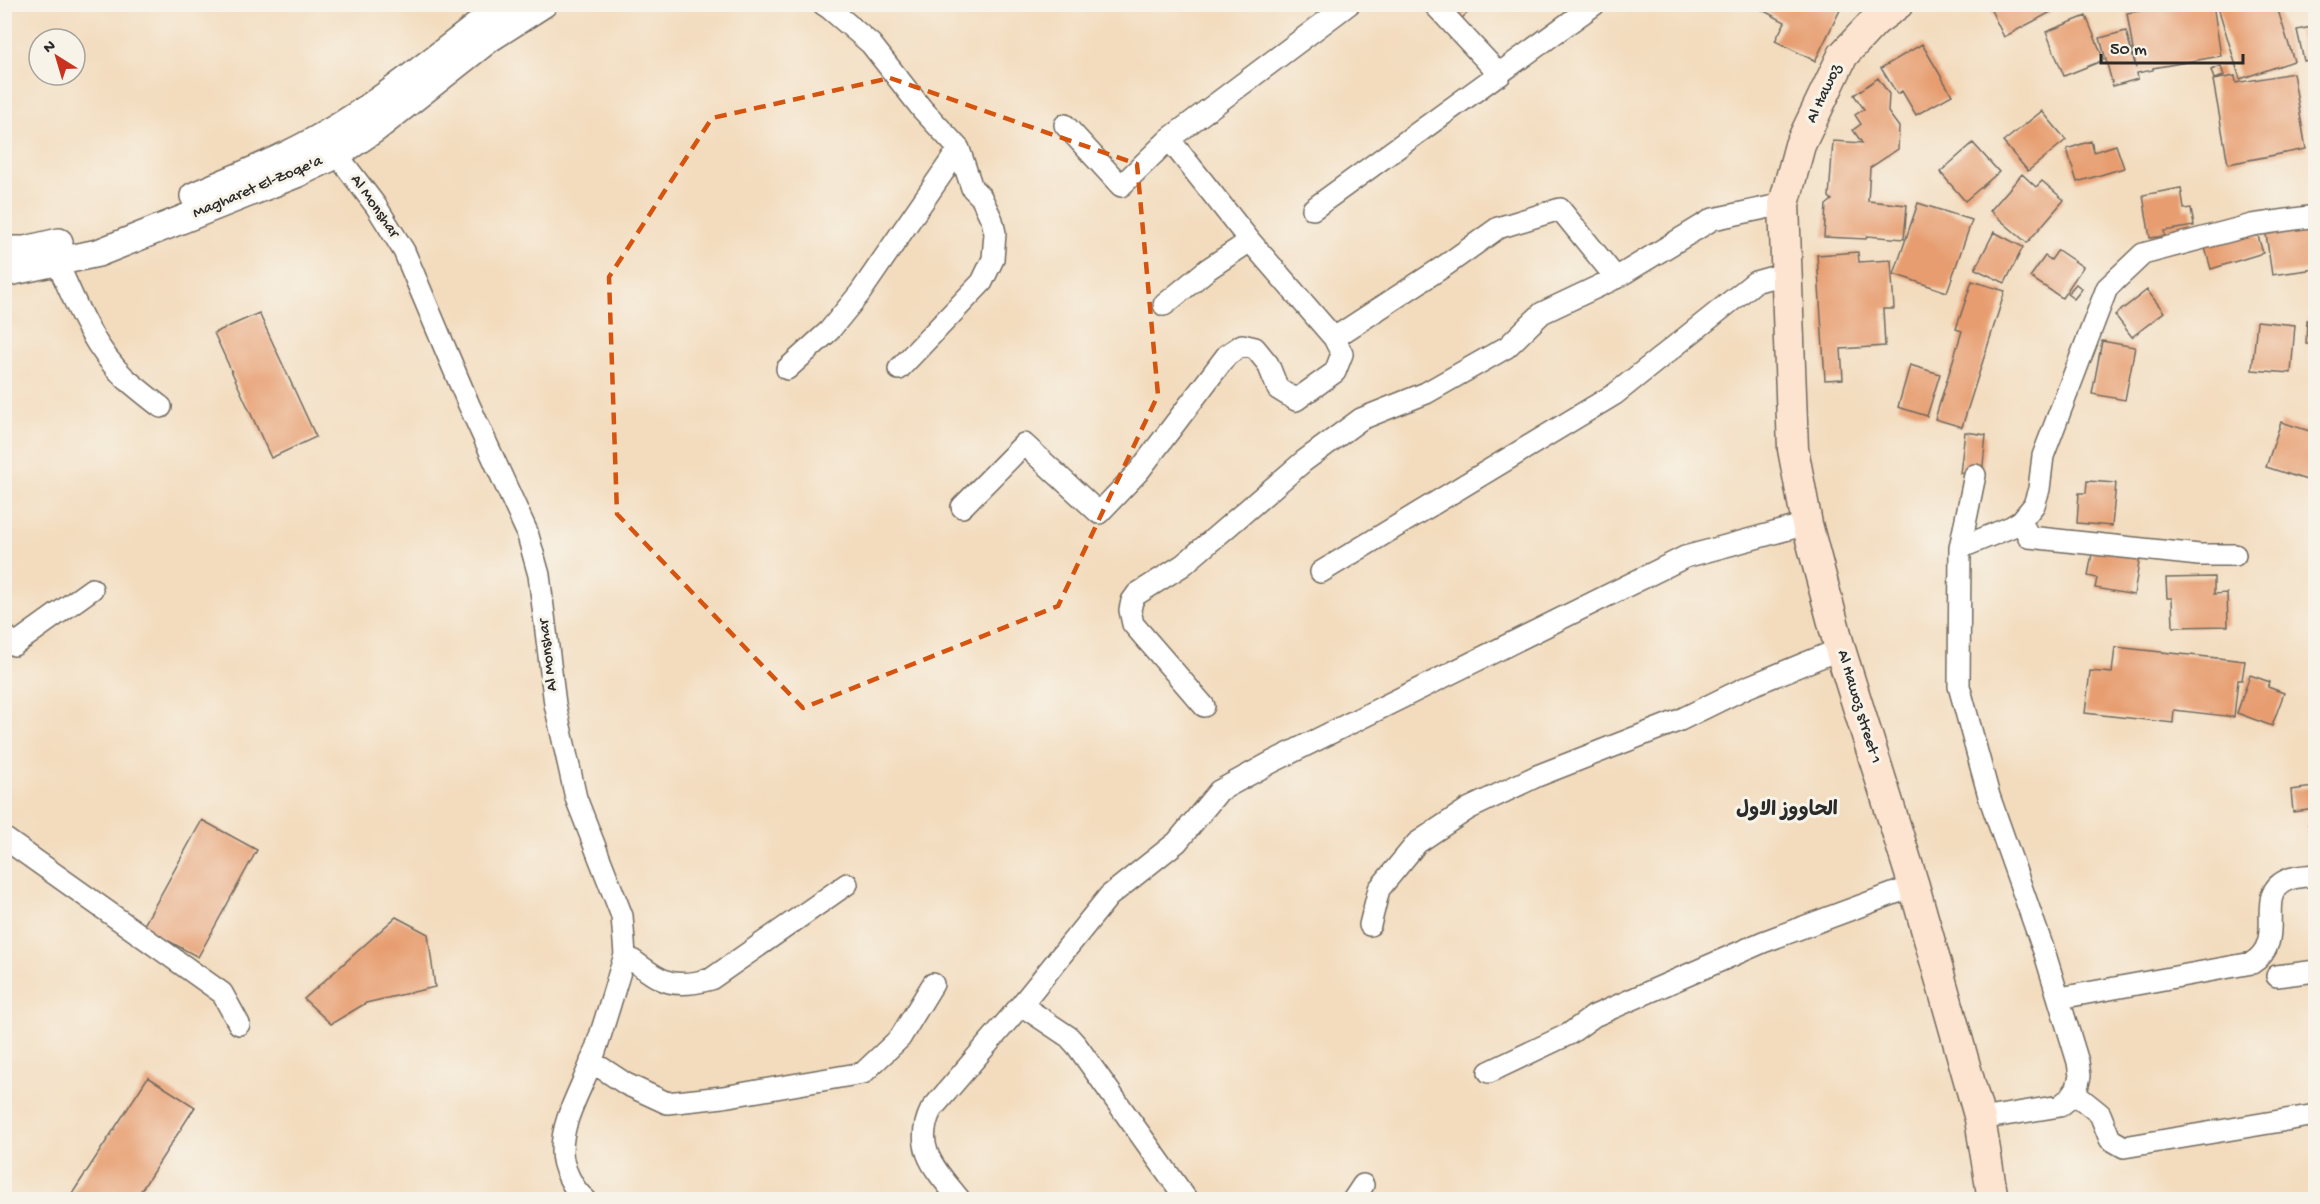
<svg xmlns="http://www.w3.org/2000/svg" width="2320" height="1204" viewBox="0 0 2320 1204" font-family="'Gochi Hand','Playpen Sans Arabic',sans-serif">
  <style>
    .building { fill: #e79d6f }
    .lines { fill: none; stroke-linecap: round; stroke-linejoin: round }
    .minor-casing { stroke: #71695e; stroke-width: 24 }
    .tertiary-casing { stroke: #71695e; stroke-width: 30 }
    .secondary-casing { stroke: #71695e; stroke-width: 33 }
    .minor { stroke: #fff; stroke-width: 21 }
    .tertiary { stroke: #fff; stroke-width: 27 }
    .secondary { stroke: #fde4d0; stroke-width: 30 }
    .marked { fill: none; stroke: #d5540f; stroke-width: 4.5; stroke-dasharray: 12 8; stroke-linejoin: round }
    .labels { text-anchor: middle; dominant-baseline: central; stroke-width: 6; stroke-linejoin: round; paint-order: stroke }
    .street-label { font-size: 16px; fill: #2b2b2b; stroke: #f7f3e8 }
    .quarter-label { font-size: 20px; font-weight: bold; fill: #2b2b2b; stroke: #f7f3e8 }
  </style>
  <rect width="100%" height="100%" fill="#f7f3e8"/>
  <filter id="ink" filterUnits="userSpaceOnUse"><feTurbulence type="fractalNoise" baseFrequency=".0167" numOctaves="2"/><feDisplacementMap in="SourceGraphic" scale="12" xChannelSelector="R" yChannelSelector="G"/><feConvolveMatrix kernelMatrix="1 2 1 2 8 2 1 2 1" color-interpolation-filters="sRGB"/></filter>
  <filter id="wash" filterUnits="userSpaceOnUse"><feTurbulence type="fractalNoise" baseFrequency=".008" numOctaves="4" result="noise"/><feDisplacementMap in="SourceGraphic" scale="24" xChannelSelector="R" yChannelSelector="G"/><feGaussianBlur stdDeviation="1.35" result="paint"/><feColorMatrix in="noise" values="0 0 0 0 0 0 0 0 0 0 0 0 0 0 0 0 0 1.4 0 .05"/><feComposite in="paint" operator="in"/></filter>
  <g filter="url(#wash)">
    <rect width="100%" height="100%" fill="#f3dcbe"/>
    <g id="blocks">
      <path class="building" d="M 1447,4 L 1477,4 L 1461,19 Z
        M 1751,4 L 1843,4 L 1815,61 L 1775,41 L 1785,22 Z
        M 1988,4 L 2047,4 L 2051,12 L 2004,37 Z
        M 2177,4 L 2213,4 L 2221,56 L 2153,68 L 2153,70 L 2137,73 L 2138,79 L 2113,86 L 2100,38 L 2126,31 L 2136,68 L 2127,13 Z
        M 2217,4 L 2253,4 L 2254,9 L 2276,4 L 2294,61 L 2240,79 Z
        M 2086,16 L 2104,60 L 2064,76 L 2046,32 Z
        M 2316,26 L 2316,59 L 2304,61 L 2297,30 Z
        M 1922,44 L 1952,95 L 1916,115 L 1902,91 L 1897,94 L 1881,68 Z
        M 2221,66 L 2224,76 L 2214,79 L 2211,70 Z
        M 2293,73 L 2306,149 L 2228,164 L 2213,80 L 2235,76 L 2236,83 Z
        M 1878,78 L 1889,94 L 1888,112 L 1899,127 L 1898,149 L 1870,168 L 1868,201 L 1907,205 L 1904,239 L 1867,236 L 1866,239 L 1824,237 L 1826,205 L 1832,200 L 1829,197 L 1833,141 L 1862,143 L 1853,130 L 1861,124 L 1855,115 L 1864,109 L 1854,95 Z
        M 2042,111 L 2066,140 L 2028,171 L 2003,142 Z
        M 2091,141 L 2094,152 L 2116,145 L 2124,168 L 2077,182 L 2067,149 Z
        M 1973,143 L 1999,172 L 1965,201 L 1940,172 Z
        M 2022,174 L 2036,187 L 2042,181 L 2064,200 L 2027,243 L 1990,211 Z
        M 2181,188 L 2184,209 L 2191,208 L 2194,226 L 2164,231 L 2165,236 L 2150,238 L 2143,195 Z
        M 1918,203 L 1972,220 L 1947,292 L 1894,274 Z
        M 2252,215 L 2263,253 L 2211,269 L 2200,230 Z
        M 2316,220 L 2316,255 L 2313,256 L 2315,269 L 2272,275 L 2265,227 Z
        M 1994,232 L 2023,247 L 2005,283 L 1975,269 Z
        M 2058,250 L 2083,267 L 2062,298 L 2030,277 L 2045,256 L 2051,260 Z
        M 1858,252 L 1859,262 L 1891,260 L 1894,309 L 1883,309 L 1885,346 L 1841,349 L 1843,379 L 1825,380 L 1817,255 Z
        M 1972,281 L 2005,291 L 1962,427 L 1935,419 L 1962,331 L 1956,329 Z
        M 2076,284 L 2082,289 L 2074,299 L 2067,294 Z
        M 2147,290 L 2164,312 L 2132,337 L 2115,315 Z
        M 259,313 L 316,437 L 271,458 L 214,333 Z
        M 2307,320 L 2316,320 L 2316,344 L 2306,344 Z
        M 2257,321 L 2295,325 L 2291,373 L 2252,370 Z
        M 2102,341 L 2135,347 L 2125,400 L 2092,394 Z
        M 1910,365 L 1940,374 L 1927,416 L 1898,407 Z
        M 2281,422 L 2316,433 L 2316,483 L 2266,467 Z
        M 1965,432 L 1986,435 L 1982,475 L 1960,473 Z
        M 2087,481 L 2116,483 L 2112,526 L 2077,523 L 2079,493 L 2086,493 Z
        M 2093,548 L 2140,556 L 2134,595 L 2095,588 L 2097,578 L 2088,576 Z
        M 2214,577 L 2214,594 L 2227,593 L 2228,626 L 2173,627 L 2172,598 L 2167,598 L 2166,578 Z
        M 2115,647 L 2245,661 L 2242,680 L 2238,680 L 2234,717 L 2174,710 L 2173,723 L 2085,713 L 2090,671 L 2112,673 Z
        M 2250,675 L 2270,682 L 2268,687 L 2284,693 L 2272,726 L 2237,713 Z
        M 2314,787 L 2316,809 L 2293,812 L 2291,790 Z
        M 202,820 L 257,850 L 198,957 L 143,927 Z
        M 2316,822 L 2316,847 L 2315,847 L 2308,824 Z
        M 396,917 L 428,934 L 435,987 L 366,1003 L 331,1024 L 304,999 Z
        M 148,1077 L 195,1107 L 135,1200 L 68,1200 Z"/>
    </g>
  </g>
  <g filter="url(#ink)">
    <use href="#blocks" fill-opacity="0" stroke="#71695e" stroke-width="1.5"/>
    <g class="lines">
      <g class="minor-casing">
        <path id="minor" d="M 823,4 L 829,8 L 871,44 L 922,109 L 959,149 L 972,188 L 981,197 L 992,220 L 995,233 L 993,259 L 982,282 L 899,369
          M 1434,4 L 1500,75
          M 1065,125 L 1121,186 L 1169,139 L 1349,4
          M 329,144 L 376,206 L 404,251 L 469,405 L 527,532 L 539,575 L 555,704 L 576,798 L 622,916 L 625,955 C 614,990 604,1026 592,1060 C 581,1090 562,1119 562,1151 C 562,1167 573,1190 586,1200
          M 1313,209 L 1595,4
          M 57,262 C 75,302 92,346 125,378 C 137,388 149,398 161,407
          M 1164,305 L 1208,269 L 1250,241
          M 1334,338 L 1446,265 L 1498,228 L 1560,209 L 1616,278
          M 787,369 L 829,331 L 860,293 L 959,149
          M 1975,475 L 1960,548 L 1959,686 L 1989,796 L 2045,954 L 2078,1062 L 2080,1076 L 2077,1088 L 2070,1098 L 2060,1106 L 1980,1119
          M 962,507 L 1024,444 L 1099,513 L 1139,471 L 1227,355 L 1242,345 L 1255,348 L 1268,364 L 1278,389 L 1296,400 L 1335,372 L 1342,354 L 1334,338 L 1250,241 L 1169,139
          M 2021,521 L 2029,537 L 2199,555 L 2235,555
          M 1960,548 L 2011,527 L 2021,521 L 2034,505 L 2039,489 L 2043,456 L 2107,288 L 2143,254 L 2252,225 L 2316,216
          M 1321,572 L 1615,394 L 1755,282 L 1787,273
          M 4,634 L 14,645 L 92,589
          M 1204,706 L 1133,624 L 1130,610 L 1132,601 L 1137,594 L 1183,565 L 1304,461 L 1361,419 L 1426,393 L 1507,347 L 1542,313 L 1616,278 L 1713,219 L 1784,204
          M 4,838 L 222,993 L 239,1024
          M 1370,925 L 1379,889 L 1417,843 L 1468,809 L 1537,776 L 1680,720 L 1745,688 L 1840,649
          M 625,955 C 660,979 667,991 711,979 L 847,884
          M 2277,976 L 2316,971
          M 2060,998 L 2252,963 C 2289,940 2252,895 2287,880 C 2296,876 2306,876 2316,875
          M 1021,1005 L 1069,1037 L 1077,1046 L 1187,1200
          M 591,1061 L 626,1084 L 667,1103 L 723,1097 L 863,1073 L 900,1038 L 933,984
          M 1489,1072 L 1569,1034 L 1594,1016 L 1763,942 L 1914,886
          M 2074,1093 L 2100,1114 L 2110,1139 L 2124,1147 L 2316,1115
          M 960,1200 C 937,1171 912,1149 931,1110 L 1021,1005 L 1109,896 L 1177,842 L 1219,791 L 1272,762 L 1685,557 L 1807,524
          M 1353,1200 L 1363,1185"/>
      </g>
      <g class="tertiary-casing">
        <path id="tertiary" d="M 194,196 C 237,177 282,160 323,136 C 388,99 446,49 506,4
          M 4,250 L 25,250 L 59,242
          M 4,273 L 98,253 L 296,174 L 336,155 L 376,128 L 490,38 L 543,4"/>
      </g>
      <g class="secondary-casing">
        <path id="secondary" d="M 1898,4 L 1875,21 L 1843,55 L 1800,145 L 1784,204 L 1793,449 L 1807,524 L 1840,649 L 1914,886 L 1980,1119 L 1993,1200"/>
      </g>
      <use href="#minor" class="minor"/>
      <use href="#tertiary" class="tertiary"/>
      <use href="#secondary" class="secondary"/>
    </g>
  </g>
  <path class="marked" d="M 890,78 L 1137,164 L 1158,395 L 1058,606 L 803,708 L 617,514 L 609,277 L 712,118 Z"/>
  <g class="labels">
    <g class="street-label">
      <text transform="translate(1825 94) rotate(-65)">Al Hawoz</text>
      <text transform="translate(258 188) rotate(-23)">Magharet El-Zoqe'a</text>
      <text transform="translate(374 207) rotate(55)">Al Monshar</text>
      <text transform="translate(549 655) rotate(-97)">Al Monshar</text>
      <text transform="translate(1858 707) rotate(73)">Al Hawoz street 1</text>
    </g>
    <g class="quarter-label">
      <text x="1787" y="811">الحاووز الاول</text>
    </g>
  </g>
  <rect width="2320" height="1204" fill="none" stroke="#f7f3e8" stroke-width="24"/>
  <g transform="translate(57 57) rotate(323)"><circle r="28" fill="#f7f3e8" stroke="#a5a39c" stroke-width="1.5"/>
  <path d="M0-4.5L10 22L0 15L-10 22Z" fill="#c8321e"/>
  <text y="-9" font-size="16" font-weight="bold" text-anchor="middle" fill="#2b2b2b">N</text>
  </g>
  <path d="M2101 54v9h142v-9" fill="none" stroke="#2b2b2b" stroke-width="3"/>
  <text x="2110" y="54" font-size="18" fill="#2b2b2b" stroke="#f7f3e8" stroke-width="4.5" paint-order="stroke">50 m</text>
</svg>
